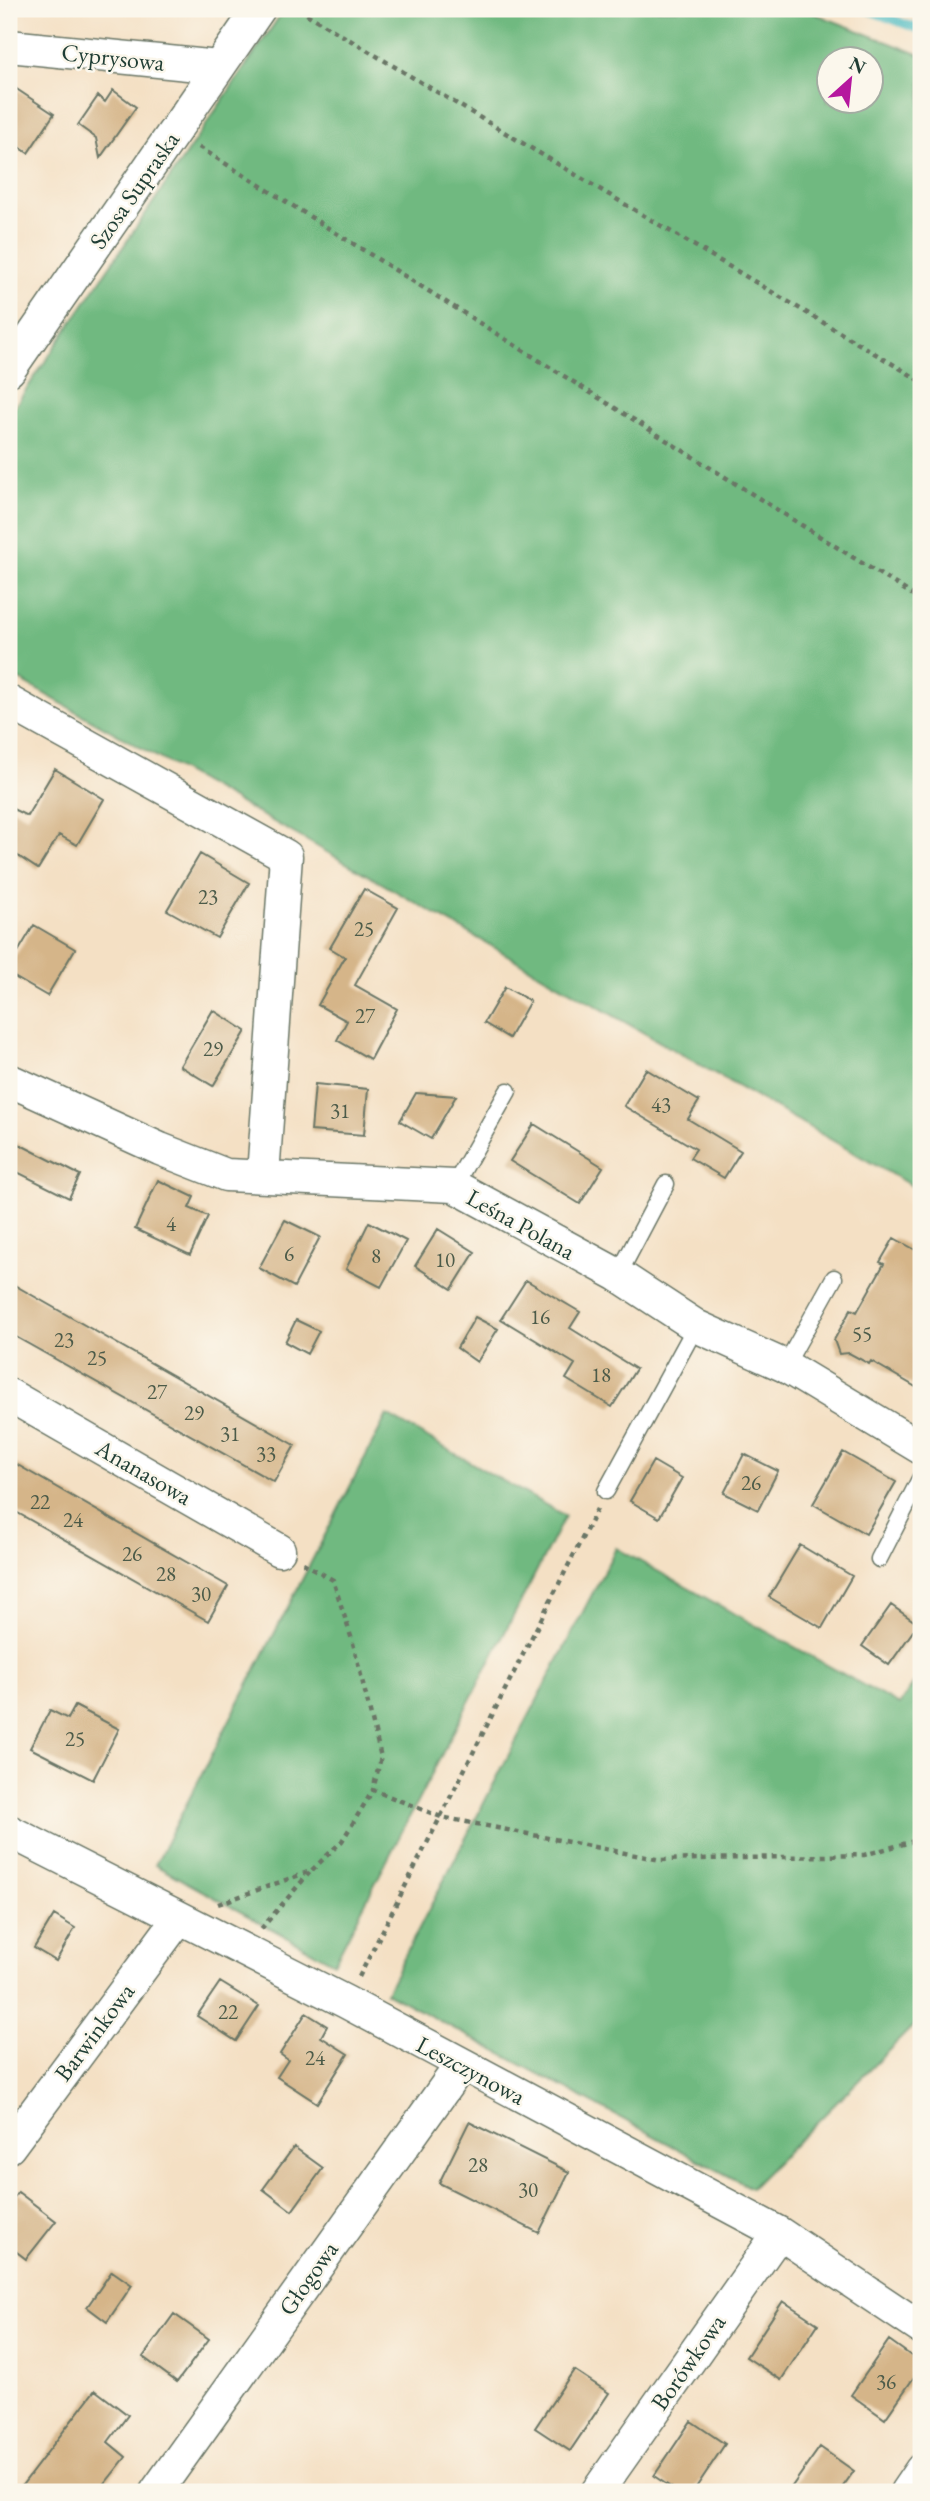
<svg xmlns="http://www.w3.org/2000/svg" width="930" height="2501" viewBox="0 0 930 2501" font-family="'EB Garamond',serif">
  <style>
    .forest { fill: #70b980; stroke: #487b5a; stroke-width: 2; fill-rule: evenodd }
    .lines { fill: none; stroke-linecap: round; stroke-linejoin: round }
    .stream { stroke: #4ab9c0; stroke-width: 9 }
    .building { fill: #d5b589 }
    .lane-casing { stroke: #6a7666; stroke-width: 19 }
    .street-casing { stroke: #6a7666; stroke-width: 35 }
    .path { stroke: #6a7666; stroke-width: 4.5; stroke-dasharray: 5 5; stroke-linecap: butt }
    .lane { stroke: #fff; stroke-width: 16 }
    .street { stroke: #fff; stroke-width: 32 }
    .labels { text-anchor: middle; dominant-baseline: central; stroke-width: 5; stroke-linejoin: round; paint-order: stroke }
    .number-label { font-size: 21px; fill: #4c5b49 }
    .street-label { font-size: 24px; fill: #1f3d34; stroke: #fbf7ec }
  </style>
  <rect width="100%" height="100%" fill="#fbf7ec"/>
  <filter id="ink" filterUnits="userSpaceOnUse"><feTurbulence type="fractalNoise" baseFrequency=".0143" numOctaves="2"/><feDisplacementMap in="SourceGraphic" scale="14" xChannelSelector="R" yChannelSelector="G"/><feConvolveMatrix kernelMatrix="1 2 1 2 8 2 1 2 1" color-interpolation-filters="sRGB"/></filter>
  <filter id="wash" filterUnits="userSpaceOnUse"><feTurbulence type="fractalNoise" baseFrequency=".00686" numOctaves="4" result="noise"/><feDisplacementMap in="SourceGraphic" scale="28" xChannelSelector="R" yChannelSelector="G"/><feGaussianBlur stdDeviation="1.57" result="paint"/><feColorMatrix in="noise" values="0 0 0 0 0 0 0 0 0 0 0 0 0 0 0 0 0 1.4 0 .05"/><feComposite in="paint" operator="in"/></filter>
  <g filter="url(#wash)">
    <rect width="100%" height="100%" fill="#f4e0c4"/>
    <path class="forest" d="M 288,9 L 803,9 L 921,55 L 921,1191 L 304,839 L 9,674 L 9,415 L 279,17 ZM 828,60 L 870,60 L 870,102 L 828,102 Z
      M 387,1415 L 565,1516 L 334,1963 L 155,1865 Z
      M 616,1548 L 899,1705 L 921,1673 L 921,2018 L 751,2188 L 386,1992 Z"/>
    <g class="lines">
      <path class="stream" d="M 865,9 L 921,30"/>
    </g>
    <g id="blocks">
      <path class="building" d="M 9,84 L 54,114 L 28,153 L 9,140 Z
        M 113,90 L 136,107 L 100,158 L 96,138 L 78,125 L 98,96 L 105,102 Z
        M 55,769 L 104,799 L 77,845 L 59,835 L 38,869 L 9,850 L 9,807 L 27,816 Z
        M 200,854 L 249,883 L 217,938 L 167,910 Z
        M 364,889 L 398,908 L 355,985 L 397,1009 L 370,1059 L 337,1040 L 347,1021 L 318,1005 L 345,957 L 330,948 Z
        M 34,925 L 75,949 L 47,996 L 9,974 L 9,967 Z
        M 505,987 L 530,1001 L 509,1038 L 484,1023 Z
        M 213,1010 L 246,1031 L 213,1086 L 180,1066 Z
        M 646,1069 L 699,1101 L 688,1119 L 741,1151 L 724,1178 L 690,1158 L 696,1149 L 624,1106 Z
        M 315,1084 L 368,1089 L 364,1135 L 311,1131 Z
        M 416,1093 L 456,1096 L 431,1139 L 400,1121 Z
        M 534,1124 L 603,1167 L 580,1204 L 510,1161 Z
        M 9,1139 L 80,1175 L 69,1198 L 9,1168 Z
        M 158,1180 L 194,1197 L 189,1208 L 208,1216 L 190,1255 L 135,1229 Z
        M 285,1220 L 320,1237 L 294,1287 L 259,1268 Z
        M 369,1222 L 406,1241 L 381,1287 L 346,1269 Z
        M 438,1229 L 475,1252 L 452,1289 L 415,1266 Z
        M 894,1238 L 921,1253 L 921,1390 L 871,1361 L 869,1364 L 849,1353 L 839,1354 L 834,1340 L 851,1309 L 857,1312 L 884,1264 L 880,1262 Z
        M 526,1280 L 580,1312 L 570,1328 L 636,1369 L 612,1407 L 566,1379 L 575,1364 L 501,1319 Z
        M 9,1282 L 295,1445 L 274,1482 L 9,1333 Z
        M 475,1317 L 498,1329 L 477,1362 L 457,1348 Z
        M 296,1320 L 319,1331 L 307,1354 L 285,1342 Z
        M 843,1452 L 896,1482 L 866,1534 L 813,1504 Z
        M 744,1454 L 778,1471 L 758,1510 L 724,1493 Z
        M 9,1460 L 228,1586 L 208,1621 L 9,1508 Z
        M 653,1461 L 682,1478 L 659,1518 L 630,1501 Z
        M 800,1545 L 852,1576 L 822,1628 L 769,1597 Z
        M 891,1605 L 918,1624 L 889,1665 L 862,1646 Z
        M 75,1706 L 119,1729 L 93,1780 L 30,1748 L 50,1710 L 68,1719 Z
        M 54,1915 L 75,1928 L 56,1961 L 34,1948 Z
        M 220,1982 L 259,2006 L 236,2041 L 197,2016 Z
        M 306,2013 L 327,2026 L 321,2037 L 348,2054 L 317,2103 L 277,2077 L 288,2060 L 280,2054 Z
        M 469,2122 L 569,2172 L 539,2233 L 439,2183 Z
        M 294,2147 L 323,2168 L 292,2211 L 263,2189 Z
        M 18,2192 L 56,2221 L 26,2259 L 9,2246 L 9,2204 Z
        M 112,2271 L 132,2285 L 107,2322 L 87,2307 Z
        M 783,2301 L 818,2324 L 781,2380 L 746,2357 Z
        M 174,2314 L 209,2339 L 177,2382 L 143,2357 Z
        M 889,2340 L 921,2363 L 921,2367 L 885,2419 L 851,2395 Z
        M 574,2370 L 609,2393 L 570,2451 L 535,2428 Z
        M 95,2390 L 128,2415 L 108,2442 L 126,2457 L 98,2492 L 17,2492 Z
        M 691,2421 L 725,2444 L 693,2492 L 678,2492 L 654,2476 Z
        M 820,2447 L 854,2471 L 839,2492 L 788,2492 Z"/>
    </g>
  </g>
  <g filter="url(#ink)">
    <use href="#blocks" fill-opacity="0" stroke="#6a7666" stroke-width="2"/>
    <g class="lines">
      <g class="lane-casing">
        <path id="lane" d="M 454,1186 L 508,1091
          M 618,1275 L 666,1184
          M 785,1366 L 834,1278
          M 606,1491 L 696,1326
          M 879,1559 L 921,1477"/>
      </g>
      <g class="street-casing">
        <path id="street" d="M 9,46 L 218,67
          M 9,370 L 259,9
          M 9,702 L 286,856 L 263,1175
          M 9,1080 L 160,1149 L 226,1175 L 454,1186 L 618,1275 L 696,1326 L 785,1366 L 921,1448
          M 9,1395 L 279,1550
          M 9,1831 L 346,2002 L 779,2233 L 921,2328
          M 9,2147 L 179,1918
          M 156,2492 L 461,2065
          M 597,2492 L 779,2233
          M 906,2492 L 921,2470"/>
      </g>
      <path class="path" d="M 298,9 L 921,381
        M 199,147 L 921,600
        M 303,1563 L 333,1580 L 353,1643 L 381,1757 L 373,1790 L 441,1817 L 661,1860 L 864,1855 L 921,1839
        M 218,1904 L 311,1871 L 342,1841 L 373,1790
        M 261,1929 L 310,1872
        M 359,1977 L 598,1507"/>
      <use href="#lane" class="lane"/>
      <use href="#street" class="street"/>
    </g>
  </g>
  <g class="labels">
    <g class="number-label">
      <text x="208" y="896">23</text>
      <text x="364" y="928">25</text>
      <text x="365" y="1015">27</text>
      <text x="213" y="1048">29</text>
      <text x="661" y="1104">43</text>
      <text x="340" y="1110">31</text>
      <text x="171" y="1223">4</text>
      <text x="289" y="1253">6</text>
      <text x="376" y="1255">8</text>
      <text x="445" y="1259">10</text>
      <text x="540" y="1316">16</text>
      <text x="862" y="1333">55</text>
      <text x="64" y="1339">23</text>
      <text x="97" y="1357">25</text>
      <text x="601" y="1374">18</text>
      <text x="157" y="1391">27</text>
      <text x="194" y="1412">29</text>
      <text x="230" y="1433">31</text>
      <text x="266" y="1453">33</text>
      <text x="751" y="1482">26</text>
      <text x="40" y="1501">22</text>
      <text x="73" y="1519">24</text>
      <text x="132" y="1553">26</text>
      <text x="166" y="1573">28</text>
      <text x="201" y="1593">30</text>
      <text x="75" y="1738">25</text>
      <text x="228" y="2011">22</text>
      <text x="315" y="2057">24</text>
      <text x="478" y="2164">28</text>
      <text x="528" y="2189">30</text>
      <text x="886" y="2381">36</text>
    </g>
    <g class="street-label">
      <text transform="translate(113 57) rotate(6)">Cyprysowa</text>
      <text transform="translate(134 190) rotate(-55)">Szosa Supraska</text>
      <text transform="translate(521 1224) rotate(29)">Leśna Polana</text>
      <text transform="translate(144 1472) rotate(30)">Ananasowa</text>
      <text transform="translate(94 2032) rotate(-53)">Barwinkowa</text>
      <text transform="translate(471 2070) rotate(28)">Leszczynowa</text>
      <text transform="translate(308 2278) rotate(-55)">Głogowa</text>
      <text transform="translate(688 2362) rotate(-55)">Borówkowa</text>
    </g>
  </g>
  <rect width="930" height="2501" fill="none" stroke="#fbf7ec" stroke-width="35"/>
  <g transform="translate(850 80) rotate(27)"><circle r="33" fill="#fbf7ec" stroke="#a3ada2" stroke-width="2"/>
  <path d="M0-5L12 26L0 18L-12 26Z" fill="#b5179e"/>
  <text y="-10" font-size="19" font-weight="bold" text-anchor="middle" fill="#1f3d34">N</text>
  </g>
</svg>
